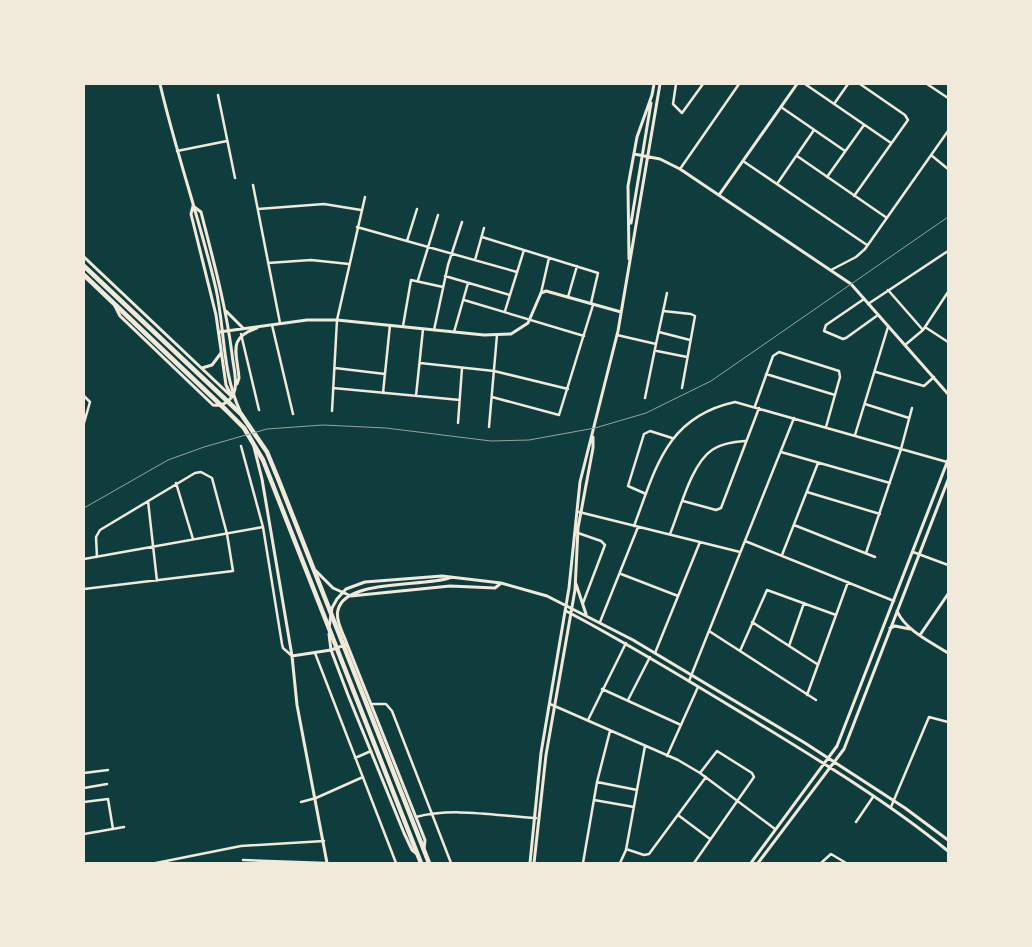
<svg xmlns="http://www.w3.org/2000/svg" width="1032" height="947" viewBox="0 0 1032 947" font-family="Raleway,sans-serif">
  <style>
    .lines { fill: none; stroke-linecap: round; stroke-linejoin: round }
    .minor { stroke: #f1e9da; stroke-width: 2.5 }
    .tertiary { stroke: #f1e9da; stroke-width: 3 }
    .trunk { stroke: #f1e9da; stroke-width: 4.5 }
    .rail { stroke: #97a49c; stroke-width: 1 }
  </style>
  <rect width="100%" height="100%" fill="#0f3d3e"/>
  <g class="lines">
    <path class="minor" d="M 676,84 L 673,104 L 682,113 L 703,84
      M 805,84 L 891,143
      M 927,84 L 948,98
      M 218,95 L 235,178
      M 834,104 L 848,84
      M 781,107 L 845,151
      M 177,151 L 227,141
      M 931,155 L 948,169
      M 797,156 L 887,218
      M 743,161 L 867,245
      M 680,169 L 739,84
      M 827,177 L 864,125
      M 777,184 L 814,130
      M 253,185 L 280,323
      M 854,196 L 908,120 L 905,115 L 860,84
      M 258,209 L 324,204 L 361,210
      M 357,227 L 517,272
      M 482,237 L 598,273 L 591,303
      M 407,241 L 417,209
      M 475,260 L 484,228
      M 268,263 L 311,260 L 349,264
      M 831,270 L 856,257 L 865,249 L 948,131
      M 445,276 L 510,295
      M 418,280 L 438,215
      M 888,290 L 923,330
      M 541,293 L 549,258
      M 568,297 L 577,266
      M 864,299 L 826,325 L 824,331 L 843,339 L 846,338 L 878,315
      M 464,300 L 584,336
      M 868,304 L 948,251
      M 505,311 L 524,250
      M 663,311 L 691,314 L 695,316 L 682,388
      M 272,325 L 293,414
      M 403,326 L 411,280 L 443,287
      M 925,327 L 948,342
      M 434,330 L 448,265 L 462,222
      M 454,332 L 468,283
      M 659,332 L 690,340
      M 241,334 L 259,410
      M 617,335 L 656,344 L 645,398
      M 656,344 L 667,293
      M 905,345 L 923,330 L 948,292
      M 657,351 L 687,357
      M 420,363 L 494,371 L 568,389
      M 335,368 L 385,374
      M 876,372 L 924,386 L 934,377
      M 766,374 L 835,395
      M 333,388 L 460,400
      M 383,393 L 390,325
      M 84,396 L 90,402 L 84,423
      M 416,396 L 423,329
      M 492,397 L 559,415 L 593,305
      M 865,404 L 909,418
      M 755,406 L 773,356 L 779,352 L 839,371 L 840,377 L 826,427
      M 332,411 L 337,320 L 365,197
      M 458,423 L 462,368
      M 489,427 L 497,335
      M 855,435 L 888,327
      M 241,446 L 263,527 L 282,644 L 283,648 L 292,656
      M 781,452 L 890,483
      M 176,483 L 193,539
      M 807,492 L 880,514
      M 646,494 L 628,486 L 644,434 L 650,431 L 672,438
      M 148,501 L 157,581
      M 683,501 L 716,510 L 721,508 L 759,408
      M 579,512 L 740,552
      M 794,525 L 875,557
      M 634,526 C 656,468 666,417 735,402 L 947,462
      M 578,533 L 601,541 L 605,545 L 583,603
      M 670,534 C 680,510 691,464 712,450 C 722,443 735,442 746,441
      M 745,541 L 894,601
      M 913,552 L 948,565
      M 866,553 L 901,449 L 912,408
      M 782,555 L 818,463
      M 84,559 L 263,527
      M 621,574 L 678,596
      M 84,589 L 233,571 L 227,534 L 212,478 L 201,472 L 195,473 L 100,530 L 96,537 L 97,557
      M 600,622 L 638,527
      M 752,622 L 817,664
      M 709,631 L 816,700
      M 789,646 L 804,603
      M 740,651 L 767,590 L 836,615
      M 315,653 L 396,863
      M 655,653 L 700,542
      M 689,681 L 794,418
      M 602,689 L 681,725
      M 807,695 L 848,582
      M 628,700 L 650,657
      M 371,704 L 386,704 L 392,711 L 451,863
      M 550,704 L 678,760 L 700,773 L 775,829
      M 588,720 L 626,643
      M 667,756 L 698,687
      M 355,758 L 371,751
      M 84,773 L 108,770
      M 597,782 L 637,790
      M 84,788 L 107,784
      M 594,800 L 634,807
      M 84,802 L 108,799 L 113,829
      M 301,802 L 316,798 L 363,777
      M 891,807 L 929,717 L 948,722
      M 678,815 L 710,839
      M 416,817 C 453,807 498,816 536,818
      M 856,822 L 873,797
      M 84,834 L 124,827
      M 626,849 L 644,855 L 649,854 L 706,777
      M 243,860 L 325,863
      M 156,863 L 241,846 L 324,841
      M 583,863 L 597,782 L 610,731
      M 620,863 L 626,850 L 645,746
      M 694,863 L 754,777 L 752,773 L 717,751 L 700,773
      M 821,863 L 831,854 L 846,863"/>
    <path class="tertiary" d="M 160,84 C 176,153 200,220 216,289 C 225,330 222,372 240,411
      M 634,154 L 660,159 L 680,169 L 851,284 L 948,394
      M 719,195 L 797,84
      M 193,206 L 191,214 L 216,315 L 226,385 L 231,395
      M 631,223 L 651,103
      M 84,257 L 232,397
      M 629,259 L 628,186 L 637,137 L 652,95 L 654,84
      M 115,306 L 120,316 L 213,405 C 224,407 233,399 235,389 C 237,378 233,365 232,354 C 226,306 213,259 201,212 L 193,206
      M 226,311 L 243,328
      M 219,332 L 307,320 L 337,320 L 484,335 L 511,334 L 528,323 L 541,293 L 546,291 L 621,312
      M 202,368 L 212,365 L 221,353
      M 237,384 L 239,378 C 237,352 227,338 257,328
      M 254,447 L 262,479 L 292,656
      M 315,570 L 333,588 L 351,596 L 450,586 L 495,588 L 500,584
      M 576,584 L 586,614
      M 566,611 C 629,644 689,681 750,718 C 817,759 887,801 948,851
      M 897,611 C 906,631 931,642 948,653
      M 329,628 L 332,608 L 337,599 L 346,589 L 365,582 L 442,576 L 501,583 L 547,596 L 633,640 L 805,743 L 905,808 L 948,840
      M 890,628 L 895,626 L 910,629
      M 329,634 L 331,650 L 348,695 L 404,833 L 412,850 L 417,854
      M 920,635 L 948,594
      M 424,849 L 425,840 L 347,644 C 344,635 335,620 338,610 C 345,579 423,587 449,578
      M 327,863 L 297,705 L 292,656 L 331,650 L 345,645
      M 530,863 L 541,753 L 569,588 L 580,482 L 618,331 L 660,84
      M 534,863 L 546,755 L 575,590 L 578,528 L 593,448 L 593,437
      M 751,863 L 837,746 L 948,460
      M 758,863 L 844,749 L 948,480"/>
    <path class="trunk" d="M 84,266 L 241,414 L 267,452 L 279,481 L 429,863
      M 84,275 L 226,410 L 244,428 L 263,460 L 421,863"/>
    <path class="rail" d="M 84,508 L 168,460 L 204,447 L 267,429 L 323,425 L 386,428 L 491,441 L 529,440 L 595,428 L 646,413 L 711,381 L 948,217"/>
  </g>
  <rect width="1032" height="947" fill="none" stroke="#f1e9da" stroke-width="170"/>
</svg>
